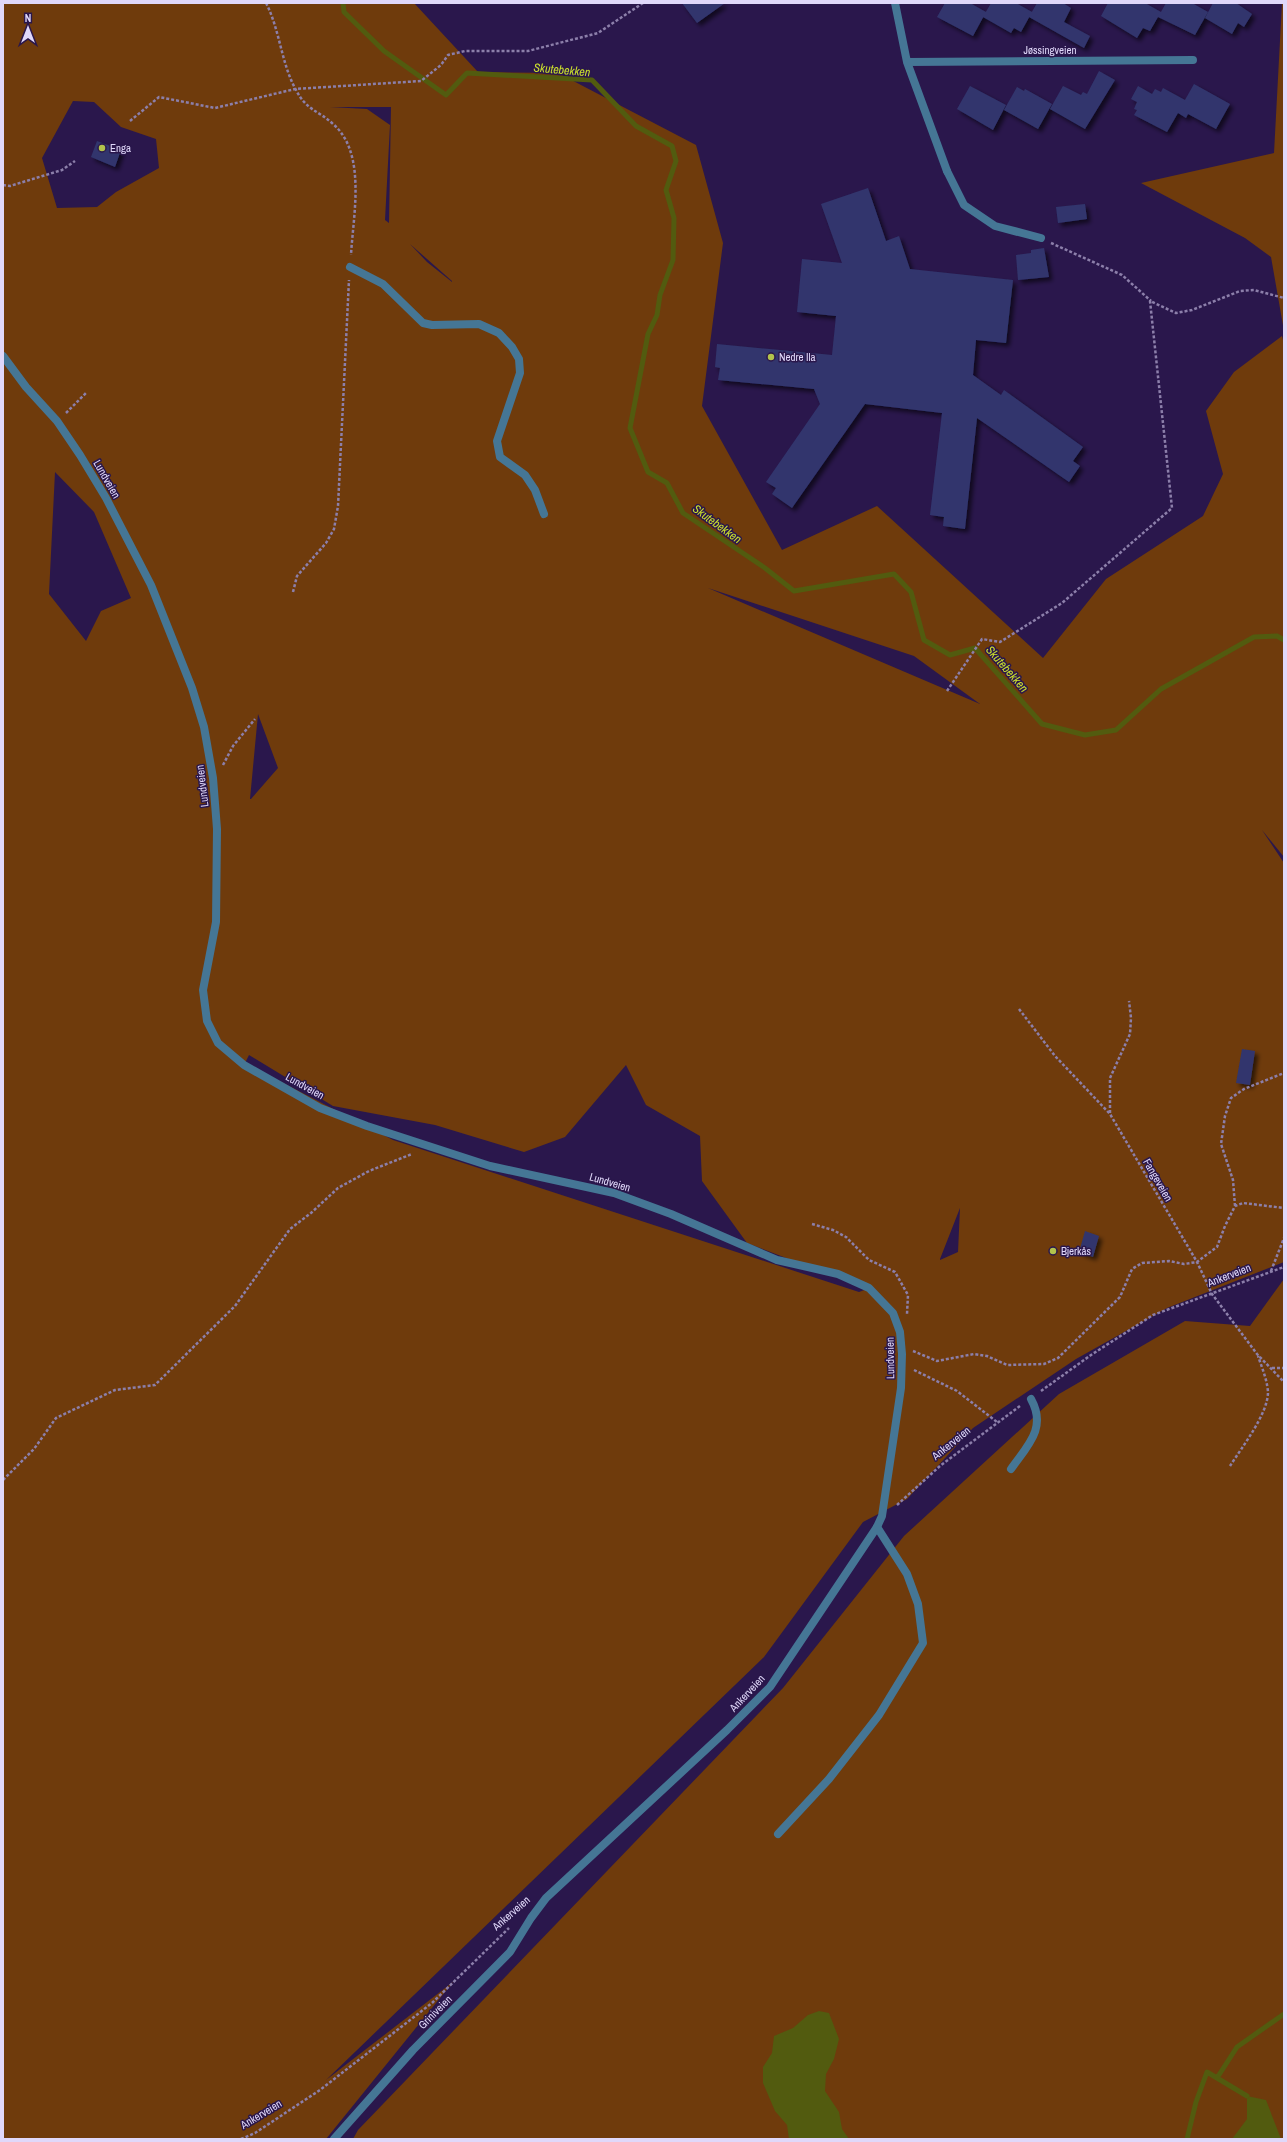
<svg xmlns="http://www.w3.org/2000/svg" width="1287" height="2142" viewBox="0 0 1287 2142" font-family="'Archivo Narrow',sans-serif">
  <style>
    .green { fill: #6f3b0c; fill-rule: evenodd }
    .water { fill: #525b0f }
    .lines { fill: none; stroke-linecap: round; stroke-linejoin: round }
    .stream { stroke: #525b0f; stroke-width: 5 }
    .building { fill: #31366d; filter: url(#shadow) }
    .path { stroke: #8c7faa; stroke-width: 2.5; stroke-dasharray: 3 2; stroke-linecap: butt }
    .service { stroke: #457695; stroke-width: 8 }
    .minor { stroke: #457695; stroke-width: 8 }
    .poi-dot { fill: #b2c34c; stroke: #2a174c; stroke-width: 1.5 }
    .labels { text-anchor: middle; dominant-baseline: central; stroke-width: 3; stroke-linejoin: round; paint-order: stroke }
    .street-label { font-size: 11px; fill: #e0d8fa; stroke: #2a174c }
    .poi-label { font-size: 11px; fill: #e0d8fa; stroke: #2a174c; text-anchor: start }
    .water-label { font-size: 12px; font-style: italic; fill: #cde22d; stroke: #2a174c }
  </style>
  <defs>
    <filter id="shadow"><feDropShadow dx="3.5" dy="3.5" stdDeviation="2" flood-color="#0009"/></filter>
  </defs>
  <rect width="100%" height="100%" fill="#2a174c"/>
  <path class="green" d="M 3,3 L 414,3 L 478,72 L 558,73 L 696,145 L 723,243 L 702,406 L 782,550 L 877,506 L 1043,658 L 1106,579 L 1203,516 L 1223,474 L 1206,411 L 1234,372 L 1282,336 L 1284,344 L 1284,857 L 1262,830 L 1284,863 L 1284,1262 L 1167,1308 L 1076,1359 L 973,1428 L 907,1499 L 863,1522 L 764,1657 L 326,2080 L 453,1982 L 326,2139 L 3,2139 ZM 73,101 L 94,102 L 121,127 L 156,139 L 159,168 L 116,192 L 97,207 L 57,208 L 42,158 ZM 330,107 L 391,107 L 389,223 L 385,220 L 390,125 L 367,109 ZM 410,244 L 452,281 L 452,282 L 427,262 ZM 55,472 L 94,512 L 131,598 L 101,611 L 86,641 L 49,594 ZM 708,588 L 914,656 L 980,704 ZM 258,714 L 278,768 L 251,799 L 250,799 ZM 249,1055 L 333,1106 L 435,1125 L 524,1152 L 565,1137 L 626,1065 L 646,1105 L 700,1136 L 702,1181 L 747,1243 L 867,1289 L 859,1292 L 393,1140 L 245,1063 ZM 960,1208 L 958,1252 L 940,1260 L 940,1259 Z
    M 1282,3 L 1284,3 L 1284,331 L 1271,257 L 1245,238 L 1141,183 L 1274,153 Z
    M 1284,1279 L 1284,2139 L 353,2139 L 358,2130 L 783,1688 L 904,1536 L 1059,1394 L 1185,1321 L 1250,1326 Z"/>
  <path class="water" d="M 819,2011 L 829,2013 L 839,2039 L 834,2059 L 826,2074 L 825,2091 L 839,2112 L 842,2129 L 849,2139 L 789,2139 L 787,2125 L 775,2111 L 763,2083 L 763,2067 L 772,2053 L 774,2036 L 793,2028 L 808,2015 Z
    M 1247,2096 L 1266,2100 L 1281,2139 L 1232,2139 L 1247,2119 Z"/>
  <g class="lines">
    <path class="stream" d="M 343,3 L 344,12 L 384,51 L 446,95 L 467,73 L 592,80 L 636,126 L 672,146 L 676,161 L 666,190 L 674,218 L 673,260 L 660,295 L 657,315 L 648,334 L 630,428 L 648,472 L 667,483 L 683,513 L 765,568 L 794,591 L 894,574 L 911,592 L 924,640 L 950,655 L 975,648 L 1042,724 L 1085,735 L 1116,730 L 1161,689 L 1254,637 L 1277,636 L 1284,640
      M 1217,2078 L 1247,2096
      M 1187,2139 L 1196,2102 L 1207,2072 L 1217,2078 L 1237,2047 L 1284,2014"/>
  </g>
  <path class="building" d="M 682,3 L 725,3 L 697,23 Z
    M 945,3 L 970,3 L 986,12 L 973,36 L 937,17 Z
    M 991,3 L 1016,3 L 1032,12 L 1021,32 L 1014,28 L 1011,33 L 983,17 Z
    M 1037,3 L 1063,3 L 1071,8 L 1064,22 L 1090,36 L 1084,48 L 1029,17 Z
    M 1108,3 L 1145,3 L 1161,12 L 1166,3 L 1192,3 L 1208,12 L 1195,35 L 1158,17 L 1150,31 L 1143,28 L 1137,38 L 1101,16 Z
    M 1213,3 L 1236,3 L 1252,14 L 1244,27 L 1238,23 L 1232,34 L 1205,18 Z
    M 1099,71 L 1115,80 L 1085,129 L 1050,109 L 1063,86 L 1081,95 L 1083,92 L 1087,94 Z
    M 1194,84 L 1230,104 L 1216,129 L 1188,114 L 1186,118 L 1178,113 L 1167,132 L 1134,115 L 1137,110 L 1134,109 L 1137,102 L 1131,99 L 1138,86 L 1152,94 L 1155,89 L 1161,92 L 1163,88 L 1185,100 Z
    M 970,86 L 1006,105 L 993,130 L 957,109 Z
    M 1017,87 L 1024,91 L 1025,89 L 1052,104 L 1038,129 L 1004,110 Z
    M 97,141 L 121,150 L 115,167 L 91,157 Z
    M 868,188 L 886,241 L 899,236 L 910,269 L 1013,280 L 1006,343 L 976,340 L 973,375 L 1001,395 L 1004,390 L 1083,447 L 1073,461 L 1080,466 L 1069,482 L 977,418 L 965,529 L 943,526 L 944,517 L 930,515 L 942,413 L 865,404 L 792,508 L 772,494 L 776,488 L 766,482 L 820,404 L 814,389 L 718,380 L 720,368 L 715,367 L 717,344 L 832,355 L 836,316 L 797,312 L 802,259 L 842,263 L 821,204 Z
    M 1085,204 L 1087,219 L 1058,223 L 1056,207 Z
    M 1044,248 L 1049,277 L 1018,280 L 1016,255 L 1031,253 L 1031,250 Z
    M 1242,1049 L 1255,1051 L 1250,1085 L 1236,1083 Z
    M 1085,1231 L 1099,1236 L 1093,1257 L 1079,1252 Z"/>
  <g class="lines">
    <path class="path" d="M 266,3 C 280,30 281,63 296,90 C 307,111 318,110 333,124 C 367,153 353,216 351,255
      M 130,121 L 159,97 L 215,108 L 295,89 L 421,81 L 441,65 L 448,55 L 465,51 L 528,51 L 598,33 L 643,3
      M 3,185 L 10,186 L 62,170 L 75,161
      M 1051,243 L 1122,275 L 1151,301
      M 66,413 L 86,393
      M 293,592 L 297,576 L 326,543 L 334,529 L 338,506 L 349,280
      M 947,691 L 982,639 L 1000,642 L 1062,603 L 1172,508 L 1150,301 L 1176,313 L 1192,310 L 1240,291 L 1254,290 L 1284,298
      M 223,765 L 233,746 L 255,719
      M 1019,1009 L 1055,1056 L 1110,1114 L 1197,1262 L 1212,1294 L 1257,1354 L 1284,1382
      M 1110,1113 L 1110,1078 L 1130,1034 L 1131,1018 L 1129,1001
      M 1235,1206 L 1233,1180 L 1221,1144 L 1225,1116 L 1231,1098 L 1244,1089 L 1284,1073
      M 812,1224 L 833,1230 L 846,1237 L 869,1260 L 895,1272 L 908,1295 L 907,1314
      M 1271,1271 L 1284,1238
      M 913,1351 L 937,1361 L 974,1354 L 987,1356 L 1007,1365 L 1044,1364 L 1058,1358 L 1120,1297 L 1132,1269 L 1142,1263 L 1169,1261 L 1184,1264 L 1197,1262 L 1217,1247 L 1225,1226 L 1235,1206 L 1243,1203 L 1284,1208
      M 1272,1368 L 1284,1368
      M 914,1370 L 957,1391 L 997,1422
      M 1041,1391 L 1091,1355 L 1153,1315 L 1284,1267
      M 1230,1466 C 1242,1447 1268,1414 1268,1392 C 1267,1379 1262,1368 1258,1356
      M 3,1480 L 34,1449 L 56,1418 L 115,1390 L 155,1385 L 235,1306 L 290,1229 L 311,1213 L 338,1188 L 369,1171 L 412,1154
      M 897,1505 L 940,1466 L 1020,1406
      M 241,2139 L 255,2133 L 320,2090 L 432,2003 L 509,1928"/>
    <path class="service" d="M 947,171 L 964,205 L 995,226 L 1041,238
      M 350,267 L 383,284 L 423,323 L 432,325 L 479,324 L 499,333 L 512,347 L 519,359 L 520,373 L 497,441 L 500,457 L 525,475 L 535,490 L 544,514
      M 1011,1469 C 1028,1445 1047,1428 1031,1399
      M 778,1834 L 829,1779 L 879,1715 L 923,1643 L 918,1604 L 907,1574 L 877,1527"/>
    <path class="minor" d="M 895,3 L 907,62 L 947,171
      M 907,62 L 1193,60
      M 3,356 L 26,387 L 57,421 L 80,455 L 106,498 L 151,585 L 192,688 L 204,727 L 213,778 L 217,829 L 216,922 L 203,990 L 207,1021 L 218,1043 L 244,1065 L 320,1108 L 367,1126 L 490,1166 L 614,1193 L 671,1214 L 777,1260 L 838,1274 L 869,1288 L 893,1313 L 900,1332 L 902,1354 L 901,1388 L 882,1516 L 877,1527 L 770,1687 L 727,1730 L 546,1898 L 531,1918 L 510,1952 L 413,2050 L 334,2139"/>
  </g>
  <g class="poi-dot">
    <circle cx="102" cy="148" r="4"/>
    <circle cx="771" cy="357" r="4"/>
    <circle cx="1053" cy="1251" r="4"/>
  </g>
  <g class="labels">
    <g class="street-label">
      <text x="1050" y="50">Jøssingveien</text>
      <text transform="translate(107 479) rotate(60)">Lundveien</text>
      <text transform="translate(202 786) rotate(-97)">Lundveien</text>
      <text transform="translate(305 1086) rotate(29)">Lundveien</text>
      <text transform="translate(1158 1180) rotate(60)">Fangeveien</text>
      <text transform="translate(610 1182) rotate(16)">Lundveien</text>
      <text transform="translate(1229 1275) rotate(-21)">Ankerveien</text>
      <text transform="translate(890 1358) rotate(-91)">Lundveien</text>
      <text transform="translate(951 1443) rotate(-39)">Ankerveien</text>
      <text transform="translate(747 1693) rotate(-47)">Ankerveien</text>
      <text transform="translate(511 1913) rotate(-41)">Ankerveien</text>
      <text transform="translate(435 2012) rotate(-45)">Griniveien</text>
      <text transform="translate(261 2114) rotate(-31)">Ankerveien</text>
    </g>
    <g class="poi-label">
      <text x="110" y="148">Enga</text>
      <text x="779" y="357">Nedre Ila</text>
      <text x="1061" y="1251">Bjerkås</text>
    </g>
    <g class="water-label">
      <text transform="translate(562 70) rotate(5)">Skutebekken</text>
      <text transform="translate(717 524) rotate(36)">Skutebekken</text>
      <text transform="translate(1007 669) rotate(49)">Skutebekken</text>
    </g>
  </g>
  <rect width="1287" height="2142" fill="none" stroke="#e0d8fa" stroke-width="8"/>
  <g transform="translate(28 28)" stroke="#2a174c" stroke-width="3" paint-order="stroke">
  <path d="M0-3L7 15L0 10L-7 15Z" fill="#e0d8fa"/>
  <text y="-6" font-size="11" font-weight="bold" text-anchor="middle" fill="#e0d8fa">N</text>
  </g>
</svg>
